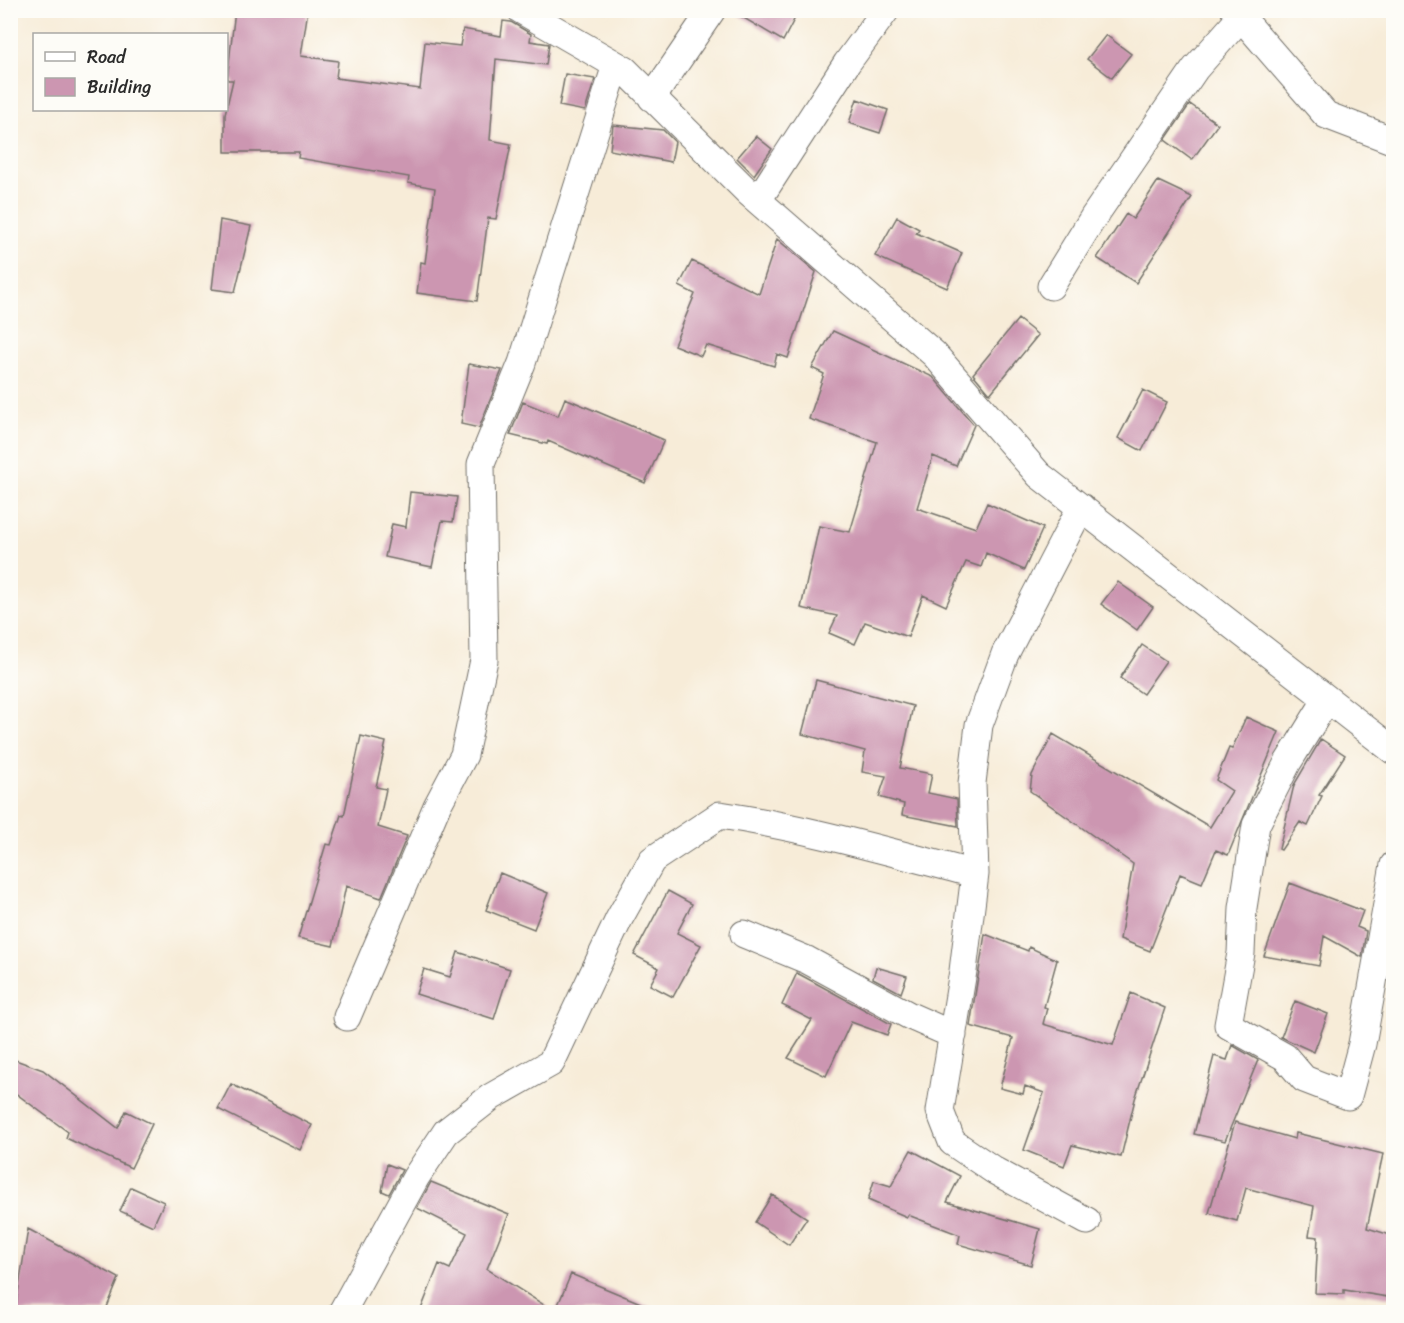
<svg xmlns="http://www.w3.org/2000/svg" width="1404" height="1323" viewBox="0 0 1404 1323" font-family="Sriracha,sans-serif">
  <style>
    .building { fill: #cc96b1 }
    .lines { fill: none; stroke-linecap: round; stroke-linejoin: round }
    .street-casing { stroke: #726f68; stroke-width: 29 }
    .street { stroke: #fff; stroke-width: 27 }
  </style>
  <rect width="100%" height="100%" fill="#fdfcf7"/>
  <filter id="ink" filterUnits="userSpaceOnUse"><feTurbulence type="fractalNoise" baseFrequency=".0167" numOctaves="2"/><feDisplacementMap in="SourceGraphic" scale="12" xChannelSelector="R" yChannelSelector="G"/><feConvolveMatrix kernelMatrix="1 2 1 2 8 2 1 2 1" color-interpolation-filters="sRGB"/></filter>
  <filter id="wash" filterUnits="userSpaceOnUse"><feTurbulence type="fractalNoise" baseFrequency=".008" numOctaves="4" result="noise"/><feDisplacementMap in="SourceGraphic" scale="24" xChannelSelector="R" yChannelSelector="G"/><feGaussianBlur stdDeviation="1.35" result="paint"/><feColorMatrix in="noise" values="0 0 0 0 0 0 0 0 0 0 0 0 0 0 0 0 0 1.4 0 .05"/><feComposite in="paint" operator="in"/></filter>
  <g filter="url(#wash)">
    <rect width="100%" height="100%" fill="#f7ecd8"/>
    <g id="blocks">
      <path class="building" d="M 235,10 L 308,10 L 301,56 L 338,61 L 336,78 L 420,89 L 425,42 L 460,46 L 463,29 L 501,36 L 503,21 L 511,22 L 531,34 L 530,41 L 549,44 L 546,65 L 496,59 L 490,140 L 511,144 L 496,219 L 488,218 L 477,301 L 417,293 L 421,262 L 425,263 L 435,188 L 408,183 L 409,177 L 298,158 L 299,152 L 225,152 L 225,114 L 233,80 L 227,80 Z
        M 730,10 L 799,10 L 783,41 Z
        M 1106,35 L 1131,54 L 1112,78 L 1087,59 Z
        M 565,74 L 595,79 L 585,111 L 559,106 Z
        M 857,99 L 888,110 L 880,133 L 849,123 Z
        M 1190,104 L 1218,124 L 1192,160 L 1165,140 Z
        M 613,125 L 663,130 L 675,142 L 671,162 L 610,150 Z
        M 756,136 L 772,149 L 754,175 L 737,158 Z
        M 1158,181 L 1192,197 L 1136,283 L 1097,258 L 1126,214 L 1133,219 Z
        M 897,217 L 919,229 L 916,233 L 962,253 L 947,288 L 875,256 Z
        M 220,220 L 251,226 L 235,292 L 212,289 Z
        M 777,239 L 816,272 L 788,358 L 777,354 L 774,366 L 706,345 L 701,356 L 674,345 L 695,294 L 679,286 L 692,261 L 759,294 Z
        M 1018,319 L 1038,335 L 990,394 L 973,374 Z
        M 833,331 L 933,377 L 974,425 L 956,466 L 933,456 L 917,508 L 976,528 L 987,503 L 1043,528 L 1024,570 L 986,553 L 981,567 L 966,562 L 946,606 L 923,595 L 908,637 L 865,622 L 855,644 L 829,633 L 837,616 L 801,608 L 819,526 L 850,532 L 877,442 L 809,419 L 824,374 L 812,368 Z
        M 469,364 L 502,370 L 479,428 L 461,424 Z
        M 1143,390 L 1167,402 L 1142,451 L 1118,438 Z
        M 565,398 L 664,440 L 645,483 L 548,441 L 547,444 L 510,435 L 523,402 L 558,416 Z
        M 410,492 L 457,497 L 453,522 L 442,521 L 432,567 L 385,557 L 392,524 L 406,527 Z
        M 1118,582 L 1153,607 L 1137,630 L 1101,604 Z
        M 1142,645 L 1166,661 L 1143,694 L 1120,678 Z
        M 816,680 L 913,706 L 900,768 L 932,774 L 928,793 L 957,799 L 958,826 L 902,815 L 904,804 L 879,797 L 886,776 L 862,772 L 865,751 L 802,734 Z
        M 1246,717 L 1279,732 L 1228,855 L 1216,850 L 1202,883 L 1180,874 L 1150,951 L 1120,939 L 1133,864 L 1030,791 L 1032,775 L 1053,734 L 1210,827 L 1232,791 L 1216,780 L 1229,748 L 1232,749 Z
        M 361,736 L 386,742 L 376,787 L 386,789 L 378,827 L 407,836 L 381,898 L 346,886 L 333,946 L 298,938 L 326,844 L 331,845 L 341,815 L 344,816 Z
        M 1321,739 L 1345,755 L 1319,795 L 1322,796 L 1308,826 L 1300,822 L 1281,850 L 1279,849 L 1294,785 Z
        M 500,873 L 548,893 L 534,929 L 486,910 Z
        M 1290,883 L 1363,911 L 1357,927 L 1366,931 L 1362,957 L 1324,936 L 1319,966 L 1264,956 Z
        M 668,891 L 692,904 L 677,933 L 701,945 L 673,997 L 650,985 L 659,968 L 634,955 Z
        M 985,934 L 1028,951 L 1029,947 L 1057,960 L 1044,1007 L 1047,1008 L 1043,1024 L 1113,1045 L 1131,993 L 1165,1008 L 1135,1099 L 1121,1157 L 1072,1145 L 1064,1166 L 1024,1150 L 1044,1093 L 1025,1086 L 1023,1094 L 1000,1088 L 1013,1038 L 970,1026 Z
        M 458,952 L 510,969 L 494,1019 L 416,994 L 424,969 L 450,977 Z
        M 876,967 L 907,976 L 901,993 L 873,978 Z
        M 797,973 L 891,1024 L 887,1035 L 851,1022 L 826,1076 L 788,1058 L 812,1020 L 782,1005 Z
        M 1295,1001 L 1328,1014 L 1314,1052 L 1281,1037 Z
        M 1232,1045 L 1258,1060 L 1225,1141 L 1194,1134 L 1214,1056 L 1227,1060 Z
        M 10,1058 L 43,1070 L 118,1128 L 126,1111 L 152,1124 L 131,1168 L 66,1138 L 68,1132 L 10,1089 Z
        M 231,1084 L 312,1125 L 300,1150 L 218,1109 Z
        M 1235,1122 L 1295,1139 L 1296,1133 L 1383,1154 L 1367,1228 L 1394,1236 L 1394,1298 L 1344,1290 L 1344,1294 L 1315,1293 L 1318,1237 L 1309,1236 L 1314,1206 L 1246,1188 L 1237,1221 L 1209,1213 Z
        M 911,1150 L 960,1176 L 947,1202 L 1040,1229 L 1031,1265 L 958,1244 L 960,1235 L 908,1215 L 907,1217 L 868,1200 L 874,1181 L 891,1186 Z
        M 387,1164 L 402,1170 L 389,1194 L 382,1191 Z
        M 431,1182 L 509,1214 L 487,1269 L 555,1312 L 571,1274 L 662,1312 L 420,1312 L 439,1264 L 450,1269 L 467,1233 L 417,1208 Z
        M 131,1187 L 164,1202 L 153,1226 L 120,1211 Z
        M 772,1195 L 807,1218 L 789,1245 L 755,1222 Z
        M 28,1229 L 119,1278 L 105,1312 L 15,1312 Z"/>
    </g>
  </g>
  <g filter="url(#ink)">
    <use href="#blocks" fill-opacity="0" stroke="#726f68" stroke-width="1.5"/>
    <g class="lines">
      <g class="street-casing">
        <path id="street" d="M 521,10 L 625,70 L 748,192 L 934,354 L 1039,475 L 1394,751
          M 1235,10 L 1326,115 L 1394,141
          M 652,98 L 712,10
          M 758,200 L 847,63 L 886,10
          M 1051,286 L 1093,218 L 1195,69 L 1241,17
          M 1081,507 L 1005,654 L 979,725 L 972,783 L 975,874 L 963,971 L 940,1111 L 952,1142 L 995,1171 L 1087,1221
          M 1327,699 L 1288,762 L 1256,825 L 1243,908 L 1241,953 L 1228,1025 L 1285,1057 L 1304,1079 L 1348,1096 L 1362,1044 L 1394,865
          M 744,934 L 807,960 L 910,1016 L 953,1035
          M 347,1017 L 437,806 L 464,755 L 484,660 L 481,464 L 522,363 L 616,65
          M 342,1312 L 416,1177 L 446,1132 L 491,1097 L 551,1063 L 619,919 L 652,860 L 720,815 C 808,828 889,852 975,874"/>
      </g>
      <use href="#street" class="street"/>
    </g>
  </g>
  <rect width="1404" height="1323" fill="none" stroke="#fdfcf7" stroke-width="36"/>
  <rect x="33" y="33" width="195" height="78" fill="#fdfcf7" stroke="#a9a8a5" stroke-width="1.5"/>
  <rect x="45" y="52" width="30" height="9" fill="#ffffff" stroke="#a9a8a5" stroke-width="1.5"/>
  <text x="87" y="63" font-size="18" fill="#2b2b2b">Road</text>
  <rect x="45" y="78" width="30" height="18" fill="#cc96b1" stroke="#a9a8a5" stroke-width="1.5"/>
  <text x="87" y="93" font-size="18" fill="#2b2b2b">Building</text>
</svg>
